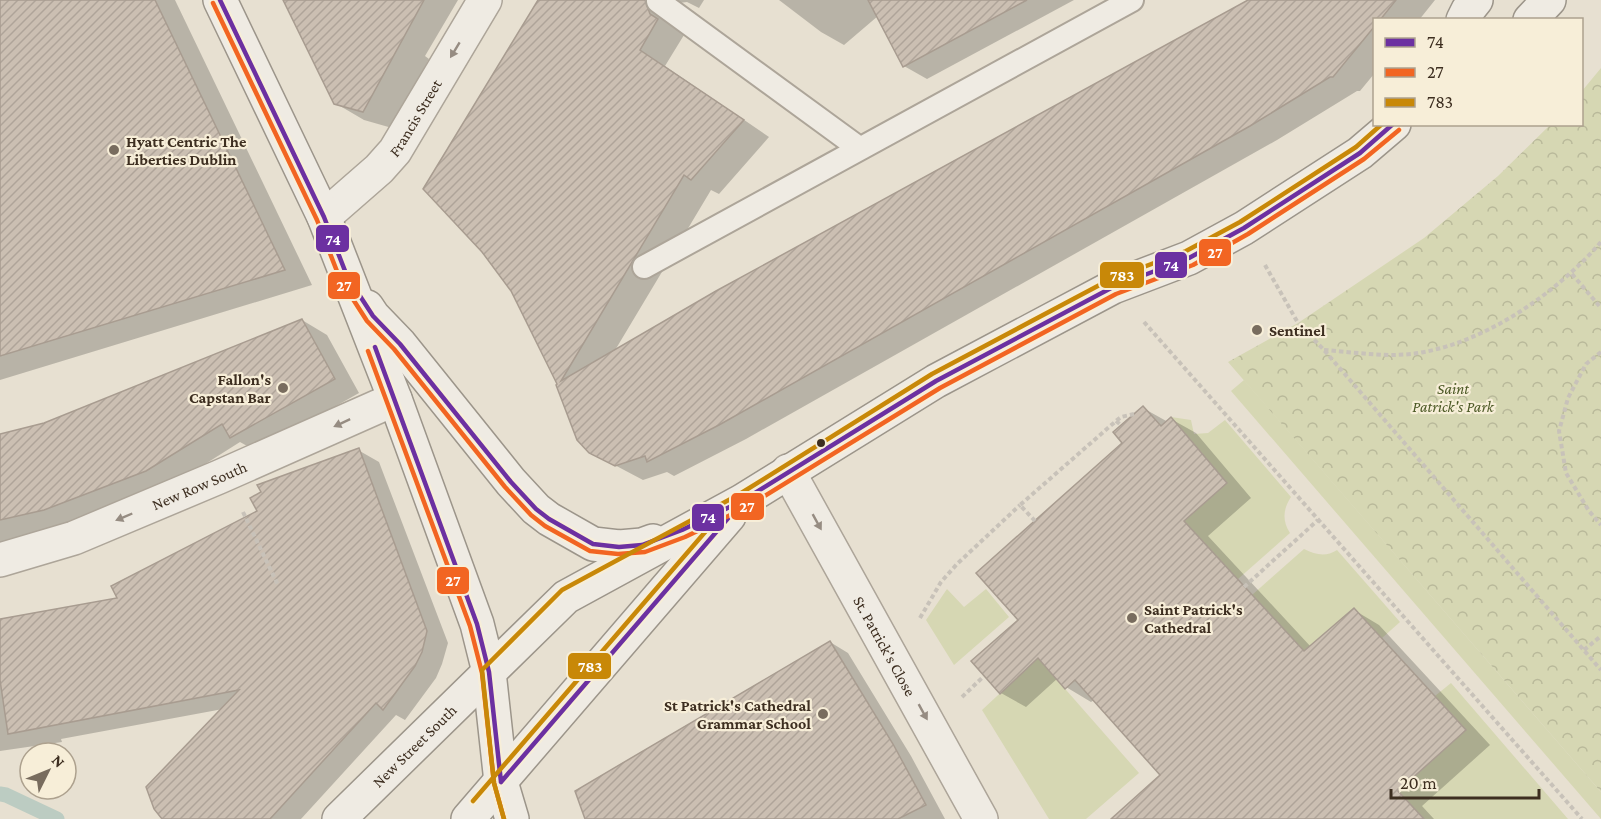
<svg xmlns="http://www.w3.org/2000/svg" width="1601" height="819" viewBox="0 0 1601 819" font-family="'Crimson Pro',serif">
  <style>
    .grass { fill: #d6d7b3 }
    .park { fill: url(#park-crowns) }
    .shadow { fill: #0003 }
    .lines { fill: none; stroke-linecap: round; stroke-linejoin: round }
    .stream { stroke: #bcccc2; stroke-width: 15 }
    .building { fill: url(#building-hatch); stroke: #a89c90; stroke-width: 1.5 }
    .service-casing { stroke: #ada599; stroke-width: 26 }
    .minor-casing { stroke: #ada599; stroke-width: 36 }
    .tertiary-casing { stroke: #ada599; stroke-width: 36 }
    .secondary-casing { stroke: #9c958a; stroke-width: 36 }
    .path { stroke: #c8c2b9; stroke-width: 4; stroke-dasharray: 4.5 3; stroke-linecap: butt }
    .service { stroke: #efebe3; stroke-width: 22 }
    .minor { stroke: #efebe3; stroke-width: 33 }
    .tertiary { stroke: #efebe3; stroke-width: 33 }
    .secondary { stroke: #efebe3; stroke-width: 33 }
    .bus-1-casing { stroke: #f7eed8; stroke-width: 9 }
    .bus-2-casing { stroke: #f7eed8; stroke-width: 9 }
    .bus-3-casing { stroke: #f7eed8; stroke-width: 9 }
    .bus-1 { stroke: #6c30a1; stroke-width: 4.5 }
    .bus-2 { stroke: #f26522; stroke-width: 4.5 }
    .bus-3 { stroke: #c88808; stroke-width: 4.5 }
    .oneway { fill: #968c82 }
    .poi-dot { fill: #786c5e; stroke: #f7eed8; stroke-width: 2 }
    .bus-dot { fill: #3d2e20; stroke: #f7eed8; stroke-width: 2 }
    .labels { text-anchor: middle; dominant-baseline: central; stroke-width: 4.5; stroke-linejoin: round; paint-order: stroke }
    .street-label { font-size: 16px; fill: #3d2e20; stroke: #f7eed8 }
    .poi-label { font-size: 16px; font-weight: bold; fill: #3d2e20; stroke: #f7eed8; text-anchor: start }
    .park-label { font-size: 16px; font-style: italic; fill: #4d5a26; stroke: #f7eed8 }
    .line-badge { stroke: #f7eed8; stroke-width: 2 }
    .badge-label { font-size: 16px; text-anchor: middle; font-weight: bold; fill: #fff }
  </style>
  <defs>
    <pattern id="park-crowns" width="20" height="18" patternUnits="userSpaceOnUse" patternTransform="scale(1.5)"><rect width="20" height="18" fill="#d6d7b3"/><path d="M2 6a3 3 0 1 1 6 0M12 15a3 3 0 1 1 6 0" fill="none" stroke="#b9b99a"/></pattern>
    <pattern id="building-hatch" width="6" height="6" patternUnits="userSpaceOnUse" patternTransform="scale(1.5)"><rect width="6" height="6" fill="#cbbfb2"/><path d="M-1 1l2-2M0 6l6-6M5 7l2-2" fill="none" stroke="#afa499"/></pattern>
  </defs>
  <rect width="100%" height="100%" fill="#e7e0d1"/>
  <path class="grass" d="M 1244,380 L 1601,792 L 1601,819 L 1231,391 Z
    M 1171,417 L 1191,420 L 1194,434 L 1208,433 L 1225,420 L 1291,497 C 1283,509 1282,521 1290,533 L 1238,579 L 1229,570 L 1216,581 L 1177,526 L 1227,483 Z
    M 1304,549 C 1316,555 1326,557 1337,550 L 1400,622 L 1382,638 L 1354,609 L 1289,664 L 1252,595 Z
    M 947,589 L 964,607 L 986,589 L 1009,617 L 954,665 L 926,620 Z
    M 1038,658 L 1139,773 L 1086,819 L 1049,819 L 982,710 Z
    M 1451,683 L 1568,819 L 1424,819 L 1398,791 L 1466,730 L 1435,696 Z"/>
  <path class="park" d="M 1601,68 L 1601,792 L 1228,362 L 1298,323 L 1424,238 L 1498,176 L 1550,125 L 1582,124 L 1582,91 Z"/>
  <path class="shadow" d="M 0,0 L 175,0 L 312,285 L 0,380 Z
    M 284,0 L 458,0 L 425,56 L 429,59 L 392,128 L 364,120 L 335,103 Z
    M 540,0 L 704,0 L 699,8 L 687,2 L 679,3 L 672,22 L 684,35 L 665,66 L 769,137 L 719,194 L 711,190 L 614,352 L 1273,0 L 1435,0 L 1419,20 L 1374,20 L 1374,74 L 1360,91 L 1357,91 L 1277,140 L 746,439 L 674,476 L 667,472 L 643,480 L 590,452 L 558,385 Z
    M 779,0 L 1074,0 L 927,79 L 904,66 L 878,16 L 844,45 L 821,32 Z
    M 302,320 L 327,335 L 359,393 L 256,451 L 240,442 L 172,485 L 70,523 L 4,541 L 6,549 L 0,550 L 0,435 L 45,425 Z
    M 1143,408 L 1168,422 L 1171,419 L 1196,433 L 1251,498 L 1208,536 L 1311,647 L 1354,610 L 1379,625 L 1490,745 L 1422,806 L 1434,819 L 1113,819 L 1162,775 L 1094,700 L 1091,702 L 1066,687 L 1058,678 L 1026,707 L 1001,693 L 1020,620 Z
    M 358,450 L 379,462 L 448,643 L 442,664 L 436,678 L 405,720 L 396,715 L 301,819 L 164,819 L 223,709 L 61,739 L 62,742 L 0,751 L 0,621 L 119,600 Z
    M 830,642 L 848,653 L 911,756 L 945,819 L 586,819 Z"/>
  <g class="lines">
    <path class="stream" d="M 0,794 L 6,795 L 57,819"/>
  </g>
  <path class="building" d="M 0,0 L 155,0 L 285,270 L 0,356 Z
    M 283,0 L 424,0 L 363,112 L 334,104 Z
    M 538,0 L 645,0 L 650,14 L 658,19 L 640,50 L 744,120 L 691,180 L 684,175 L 561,381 L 716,291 L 1248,0 L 1396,0 L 1380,20 L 1374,20 L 1374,27 L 1333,77 L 1330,77 L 1250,126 L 719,425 L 647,462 L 645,456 L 615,466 L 589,453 L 577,440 L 556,385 L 557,384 L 511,291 L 482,252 L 423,189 Z
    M 868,0 L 1027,0 L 903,67 Z
    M 302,319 L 335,379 L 230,438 L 222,424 L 146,471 L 44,510 L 0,520 L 0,434 L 44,423 Z
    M 1143,406 L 1161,426 L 1171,417 L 1227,483 L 1184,521 L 1304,651 L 1354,608 L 1466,730 L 1398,791 L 1424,819 L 1111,819 L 1160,775 L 1075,680 L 1065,689 L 1038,658 L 1000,694 L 971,661 L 1018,620 L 976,573 L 1122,443 L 1113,432 Z
    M 359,448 L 427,631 L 422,652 L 415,666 L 383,710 L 376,703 L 270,819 L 162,819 L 154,809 L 146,787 L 239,690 L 8,734 L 0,680 L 0,619 L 117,598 L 111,586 L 257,511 L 250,498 L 261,492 L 257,485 Z
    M 830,641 L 893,744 L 926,805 L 898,819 L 585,819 L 575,791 Z"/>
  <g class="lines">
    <g class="service-casing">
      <path id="service" d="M 658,1 L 859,148
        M 644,267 L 1132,0"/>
    </g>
    <g class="minor-casing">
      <g id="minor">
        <path id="s1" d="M 788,471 L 981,819"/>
        <path id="s2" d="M 0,560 L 74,538 L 219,477 L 395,399"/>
      </g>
    </g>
    <g class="tertiary-casing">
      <g id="tertiary">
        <path id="s3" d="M 324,217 L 379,169 L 395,151 L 485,0"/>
      </g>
    </g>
    <g class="secondary-casing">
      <g id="secondary">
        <path d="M 220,0 L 324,217 L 395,399 L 477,624 L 489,672 L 501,782 L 512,819"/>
        <path d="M 1463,20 L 1468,10 L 1476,0"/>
        <path d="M 1530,20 L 1549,0"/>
        <path d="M 367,307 L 373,316 L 400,344 L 511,482 L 536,509 L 549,519 L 593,544 L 619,547 L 642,545 L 653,541"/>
        <path id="s4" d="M 339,819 L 566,597 L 742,501 L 936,381 L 1113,287 L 1189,258 L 1244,228 L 1360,153 L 1394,124"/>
        <path d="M 468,819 L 729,516"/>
      </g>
    </g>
    <path class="path" d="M 1265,265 L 1298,323 L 1324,350 L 1601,670
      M 1572,274 L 1601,308
      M 1144,322 L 1582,819
      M 1324,350 C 1353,352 1382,357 1411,354 C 1481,346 1556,294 1601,242
      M 1601,352 L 1586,364 L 1568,398 L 1559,431 L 1566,473 L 1589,511 L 1601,525
      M 1116,421 L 1121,425
      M 243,512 L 278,585
      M 1035,521 L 1020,505 L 1116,421 L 1121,417 L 1134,414
      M 1244,587 L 1318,520
      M 920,618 L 941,582 L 957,564 L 1020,505
      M 1584,650 L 1601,636
      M 962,697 L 983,677"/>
    <use href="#service" class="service"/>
    <use href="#minor" class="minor"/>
    <use href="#tertiary" class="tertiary"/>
    <use href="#secondary" class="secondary"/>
    <g class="bus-1-casing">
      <path id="bus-1" d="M 220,0 L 324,217 L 347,276 L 373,316 L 400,344 L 511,482 L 536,509 L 549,519 L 593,544 L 619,547 L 642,545 L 682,530 L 742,501 L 936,381 L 1113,287 L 1189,258 L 1244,228 L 1360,153 L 1393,124
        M 375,347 L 477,624 L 489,672 L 501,782
        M 501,782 L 730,516"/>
    </g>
    <g class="bus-2-casing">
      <path id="bus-2" d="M 213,3 L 317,220 L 340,279 L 367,321 L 394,349 L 505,487 L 531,515 L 545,526 L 590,551 L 618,554 L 645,552 L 685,537 L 745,508 L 940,388 L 1116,294 L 1193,265 L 1248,234 L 1364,159 L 1399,130
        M 368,351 L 470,626 L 482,673 L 494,783 L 504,819"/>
    </g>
    <g class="bus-3-casing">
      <path id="bus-3" d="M 473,801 L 706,531
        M 504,819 L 494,783 L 482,670 L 562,590 L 738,495 L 932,374 L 1109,280 L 1186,251 L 1240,222 L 1356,147 L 1382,124"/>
    </g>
    <use href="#bus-1" class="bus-1"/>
    <use href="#bus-2" class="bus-2"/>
    <use href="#bus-3" class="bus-3"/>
  </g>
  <defs><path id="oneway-solid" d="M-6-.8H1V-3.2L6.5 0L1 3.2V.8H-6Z" transform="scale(1.5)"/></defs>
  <g class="oneway">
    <use href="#oneway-solid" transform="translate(455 50) rotate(121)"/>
    <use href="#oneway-solid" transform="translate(342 423) rotate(155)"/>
    <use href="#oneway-solid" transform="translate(124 517) rotate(157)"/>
    <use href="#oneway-solid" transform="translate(817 522) rotate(61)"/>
    <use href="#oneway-solid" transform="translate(923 712) rotate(61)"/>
  </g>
  <g class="poi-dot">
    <circle cx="114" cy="150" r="6"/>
    <circle cx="1257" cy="330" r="6"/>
    <circle cx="283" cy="388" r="6"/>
    <circle cx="1132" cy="618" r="6"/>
    <circle cx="823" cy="714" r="6"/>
  </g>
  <circle class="bus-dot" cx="821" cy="443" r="5"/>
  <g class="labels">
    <g class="street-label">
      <text stroke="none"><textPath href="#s3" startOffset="136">Francis Street</textPath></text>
      <text stroke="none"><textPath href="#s2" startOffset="213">New Row South</textPath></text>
      <text stroke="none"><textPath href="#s1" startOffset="200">St. Patrick's Close</textPath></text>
      <text stroke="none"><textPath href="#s4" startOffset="105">New Street South</textPath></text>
    </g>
    <g class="poi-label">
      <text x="126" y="141">Hyatt Centric The<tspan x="126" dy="18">Liberties Dublin</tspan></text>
      <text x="1269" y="330">Sentinel</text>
      <text x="271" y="379" text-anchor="end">Fallon's<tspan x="271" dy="18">Capstan Bar</tspan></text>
      <text x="1144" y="609">Saint Patrick's<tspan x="1144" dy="18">Cathedral</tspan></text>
      <text x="811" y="705" text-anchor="end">St Patrick's Cathedral<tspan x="811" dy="18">Grammar School</tspan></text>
    </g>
    <g class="park-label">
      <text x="1453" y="388">Saint<tspan x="1453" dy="18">Patrick's Park</tspan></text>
    </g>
  </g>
  <g class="line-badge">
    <rect x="315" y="224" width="35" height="29" rx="6" fill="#6c30a1"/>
    <rect x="1198" y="238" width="34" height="29" rx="6" fill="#f26522"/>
    <rect x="1154" y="251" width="34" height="28" rx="6" fill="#6c30a1"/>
    <rect x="1099" y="261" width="46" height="28" rx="6" fill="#c88808"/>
    <rect x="327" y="271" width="34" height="29" rx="6" fill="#f26522"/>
    <rect x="730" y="492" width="35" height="29" rx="6" fill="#f26522"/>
    <rect x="691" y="503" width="34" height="29" rx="6" fill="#6c30a1"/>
    <rect x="436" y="566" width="34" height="29" rx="6" fill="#f26522"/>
    <rect x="567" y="652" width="45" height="28" rx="6" fill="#c88808"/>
  </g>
  <g class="badge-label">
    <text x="333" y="245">74</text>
    <text x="1215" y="258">27</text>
    <text x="1171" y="271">74</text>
    <text x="1122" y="281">783</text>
    <text x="344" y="291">27</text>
    <text x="747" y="512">27</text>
    <text x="708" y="523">74</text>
    <text x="453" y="586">27</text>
    <text x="590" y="672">783</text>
  </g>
  <rect x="1373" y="18" width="210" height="108" fill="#f7eed8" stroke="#ada18e" stroke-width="1.5"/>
  <rect x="1385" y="38" width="30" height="9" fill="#6c30a1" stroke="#ada18e" stroke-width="1.5"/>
  <text x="1427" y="48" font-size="18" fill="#3d2e20">74</text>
  <rect x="1385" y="68" width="30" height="9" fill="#f26522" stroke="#ada18e" stroke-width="1.5"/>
  <text x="1427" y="78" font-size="18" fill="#3d2e20">27</text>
  <rect x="1385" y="98" width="30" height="9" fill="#c88808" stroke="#ada18e" stroke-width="1.5"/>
  <text x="1427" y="108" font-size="18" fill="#3d2e20">783</text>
  <g transform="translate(48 771) rotate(47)"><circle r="28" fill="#f7eed8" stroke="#ada18e" stroke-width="1.5"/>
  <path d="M0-4.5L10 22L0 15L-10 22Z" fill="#786c5e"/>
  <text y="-9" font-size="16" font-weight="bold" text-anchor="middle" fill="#3d2e20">N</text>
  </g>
  <path d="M1391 789v9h148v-9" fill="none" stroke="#3d2e20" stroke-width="3"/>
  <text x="1400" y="789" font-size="18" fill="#3d2e20" stroke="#f7eed8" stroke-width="4.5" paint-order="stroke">20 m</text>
</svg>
